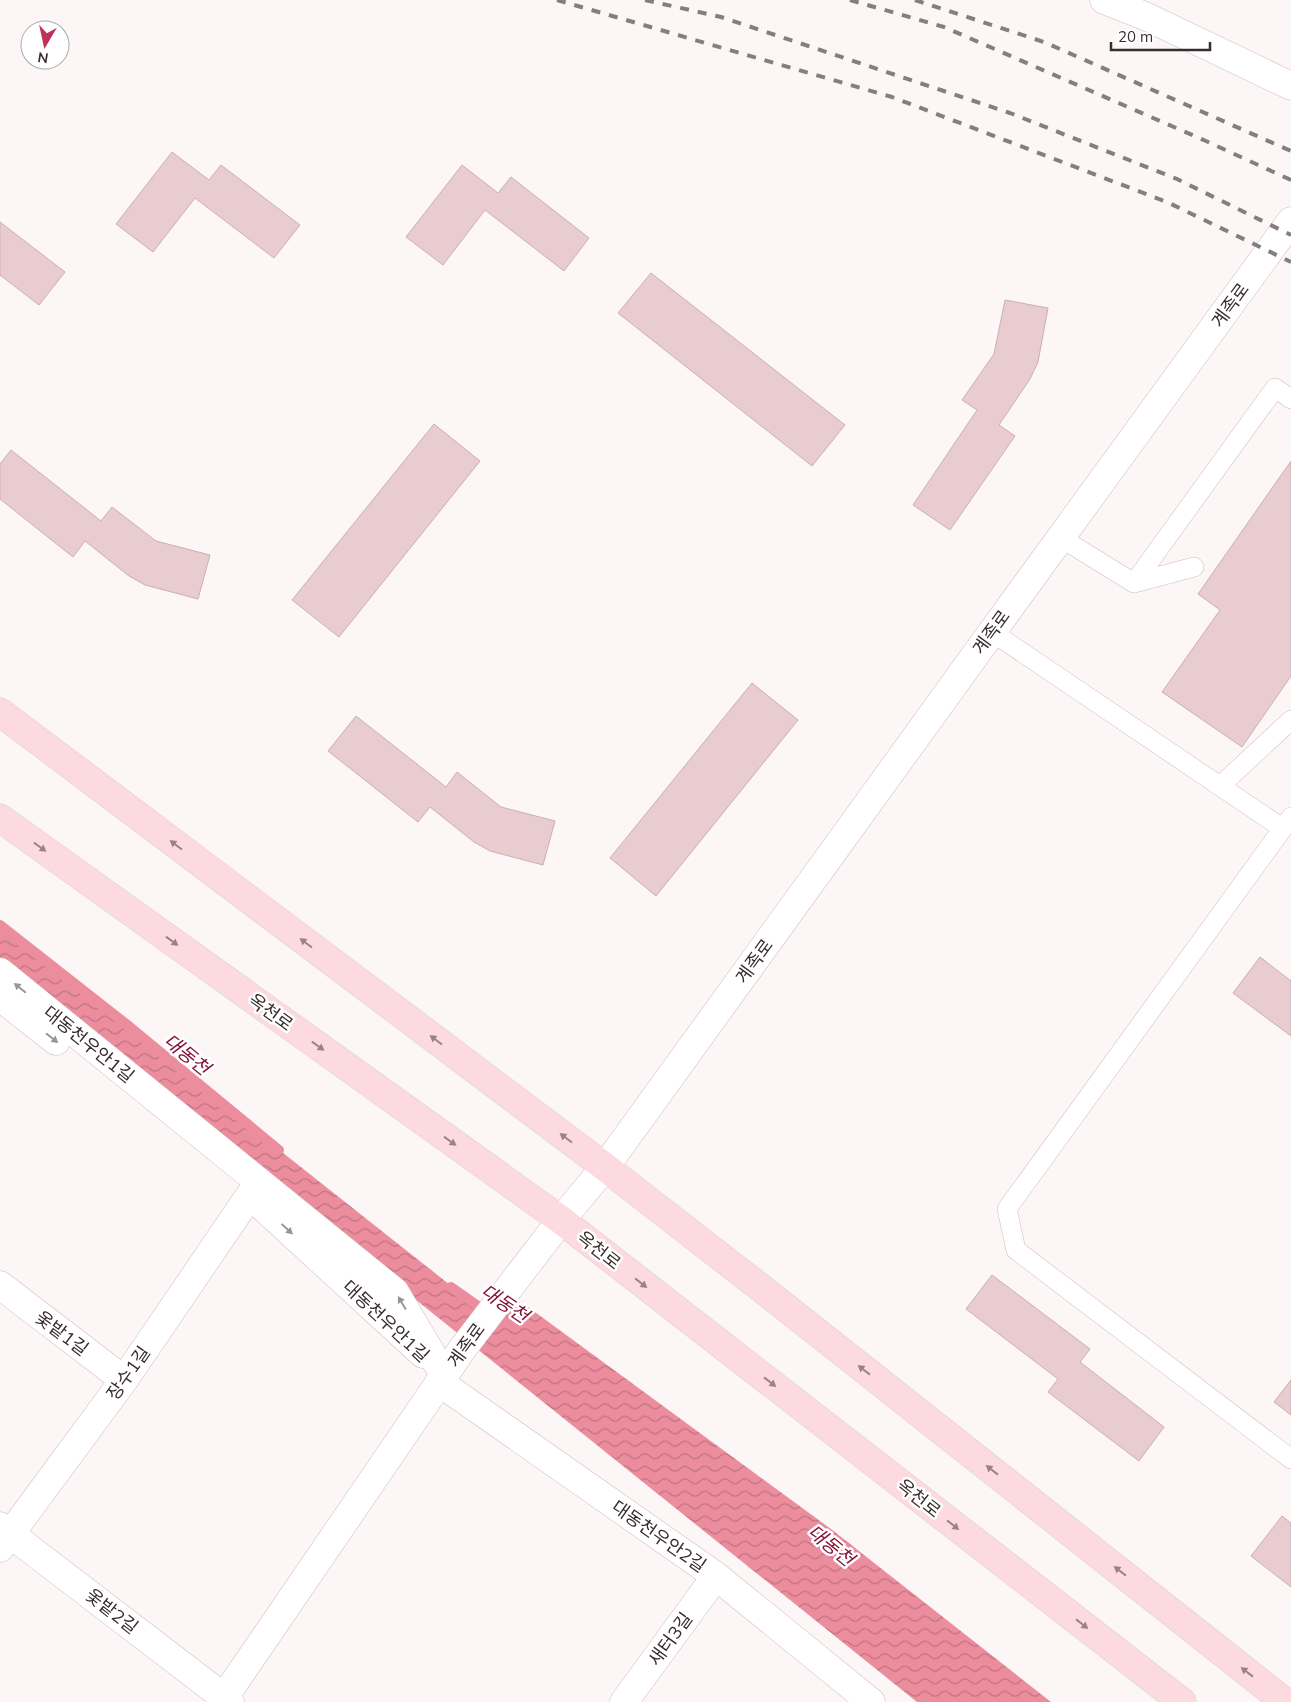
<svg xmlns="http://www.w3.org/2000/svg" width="1291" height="1702" viewBox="0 0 1291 1702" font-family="Mulish,'Noto Sans KR',sans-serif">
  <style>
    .water { fill: url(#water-waves) }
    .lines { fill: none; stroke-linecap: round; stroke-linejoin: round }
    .stream { stroke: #ec8d9e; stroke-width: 10 }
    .building { fill: #e8ccd0; stroke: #cbafb3 }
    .service-casing { stroke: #d6babe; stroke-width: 20 }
    .minor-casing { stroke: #d6babe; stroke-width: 29 }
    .secondary-casing { stroke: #d6babe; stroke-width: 29 }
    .primary-casing { stroke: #d3d1d1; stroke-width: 29 }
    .service { stroke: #fff; stroke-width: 19 }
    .minor { stroke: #fff; stroke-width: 28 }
    .secondary { stroke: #fff; stroke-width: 28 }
    .primary { stroke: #fcdadf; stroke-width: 28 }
    .rail { stroke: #867d7e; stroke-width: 4; stroke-dasharray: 9 9; stroke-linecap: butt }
    .oneway { fill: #9a8386 }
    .oneway2 { fill: #9b9696 }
    .labels { text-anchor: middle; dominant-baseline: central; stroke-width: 5; stroke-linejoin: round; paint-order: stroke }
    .street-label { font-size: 18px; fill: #372c2e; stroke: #fff }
    .water-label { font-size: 19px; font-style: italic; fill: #831237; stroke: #fff }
  </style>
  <defs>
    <pattern id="water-waves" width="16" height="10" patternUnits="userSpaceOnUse" patternTransform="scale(1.25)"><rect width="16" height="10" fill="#ec8d9e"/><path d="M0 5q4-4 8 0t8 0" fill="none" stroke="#c07381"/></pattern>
  </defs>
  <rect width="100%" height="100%" fill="#fcf6f6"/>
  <path class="water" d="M 0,929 L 488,1315 L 524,1304 L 831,1529 L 1051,1702 L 917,1702 L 0,966 Z"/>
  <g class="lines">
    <path class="stream" d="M 0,925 L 130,1027 L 279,1150
      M 451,1287 L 488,1313"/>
  </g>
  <path class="building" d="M 172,152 L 209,180 L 221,165 L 300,225 L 274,258 L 195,198 L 153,252 L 116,224 Z
    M 462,165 L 498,193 L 511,177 L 589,238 L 564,271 L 485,210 L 443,265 L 406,237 Z
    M 0,222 L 65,272 L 39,305 L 0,275 Z
    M 651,273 L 845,425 L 812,466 L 618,313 Z
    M 1005,300 L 1048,308 L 1038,362 L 1030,379 L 999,425 L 1015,436 L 950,530 L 913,505 L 977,410 L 962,400 L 994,354 Z
    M 434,424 L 480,461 L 339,637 L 292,600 Z
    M 11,450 L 101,521 L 112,507 L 156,541 L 210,555 L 198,599 L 145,585 L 129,576 L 85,541 L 73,557 L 0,499 L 0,464 Z
    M 1291,461 L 1291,676 L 1242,747 L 1162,692 L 1220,610 L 1198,594 Z
    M 752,683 L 798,720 L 656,896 L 610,858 Z
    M 356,716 L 446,787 L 457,772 L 501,807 L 555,821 L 543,865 L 490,851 L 474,842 L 430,807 L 418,822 L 328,751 Z
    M 1260,957 L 1291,981 L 1291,1036 L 1233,993 Z
    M 992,1275 L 1090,1349 L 1080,1362 L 1164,1427 L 1139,1461 L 1048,1392 L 1058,1379 L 966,1309 Z
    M 1291,1380 L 1291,1415 L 1274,1402 Z
    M 1282,1516 L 1291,1523 L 1291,1587 L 1251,1556 Z"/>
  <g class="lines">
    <g class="service-casing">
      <path id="service" d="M 1061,538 L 1134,583 L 1194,567
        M 1134,583 L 1275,388 L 1291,399
        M 992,632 L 1282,828
        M 1220,786 L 1291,720
        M 1291,817 L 1007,1209 L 1016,1250 L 1291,1459"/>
    </g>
    <g class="minor-casing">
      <path id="minor" d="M 1104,0 L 1145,16 L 1291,86
        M 0,972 L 395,1292 L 444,1375
        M 0,997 L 56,1041
        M 263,1207 L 423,1354
        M 0,1285 L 124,1380
        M 439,1382 L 716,1576 L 871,1702
        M 0,1526 L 230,1702
        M 0,1548 L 124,1380 L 250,1195
        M 624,1702 L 716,1576"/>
    </g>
    <g class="secondary-casing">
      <path id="secondary" d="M 221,1702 L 463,1348 L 561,1220 L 605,1167 L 992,632 L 1291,221"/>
    </g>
    <g class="primary-casing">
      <path id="primary" d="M 0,712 L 605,1167 L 761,1288 L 1285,1702
        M 0,818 L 561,1220 L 1182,1702"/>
    </g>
    <use href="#service" class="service"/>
    <use href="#minor" class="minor"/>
    <use href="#secondary" class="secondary"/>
    <use href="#primary" class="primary"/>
    <path class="rail" d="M 557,0 L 892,97 L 1167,202 L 1291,262
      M 645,0 L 721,17 L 1010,113 L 1177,179 L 1291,235
      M 850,0 L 944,27 L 1206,141 L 1291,180
      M 915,0 L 1044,42 L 1291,151"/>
  </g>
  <defs><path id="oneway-solid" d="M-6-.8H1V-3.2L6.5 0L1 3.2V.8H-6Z" transform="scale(1.25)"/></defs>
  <g class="oneway">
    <use href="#oneway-solid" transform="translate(176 845) rotate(-143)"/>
    <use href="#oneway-solid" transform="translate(40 847) rotate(36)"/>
    <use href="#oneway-solid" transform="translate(172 941) rotate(36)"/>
    <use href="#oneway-solid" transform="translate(306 943) rotate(-143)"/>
    <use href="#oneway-solid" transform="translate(436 1040) rotate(-143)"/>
    <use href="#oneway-solid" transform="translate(318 1046) rotate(36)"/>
    <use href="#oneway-solid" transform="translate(566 1138) rotate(-143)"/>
    <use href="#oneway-solid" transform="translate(450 1141) rotate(36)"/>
    <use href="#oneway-solid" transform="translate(641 1283) rotate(38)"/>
    <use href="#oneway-solid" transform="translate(864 1370) rotate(-142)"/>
    <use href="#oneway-solid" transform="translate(770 1382) rotate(38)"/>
    <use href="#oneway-solid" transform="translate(992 1470) rotate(-142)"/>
    <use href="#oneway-solid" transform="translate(953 1525) rotate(38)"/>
    <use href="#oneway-solid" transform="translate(1120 1571) rotate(-142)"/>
    <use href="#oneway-solid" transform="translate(1082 1624) rotate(38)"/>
    <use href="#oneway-solid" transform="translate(1247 1672) rotate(-142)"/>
  </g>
  <g class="oneway2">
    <use href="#oneway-solid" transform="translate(20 988) rotate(-141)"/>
    <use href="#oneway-solid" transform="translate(52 1038) rotate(38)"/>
    <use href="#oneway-solid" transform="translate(287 1229) rotate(43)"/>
    <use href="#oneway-solid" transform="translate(402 1303) rotate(-121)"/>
  </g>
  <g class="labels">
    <g class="street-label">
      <text transform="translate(1230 305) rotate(-54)">계족로</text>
      <text transform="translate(991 632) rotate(-54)">계족로</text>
      <text transform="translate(754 961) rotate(-54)">계족로</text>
      <text transform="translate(271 1012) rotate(36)">옥천로</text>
      <text transform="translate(89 1044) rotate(39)">대동천우안1길</text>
      <text transform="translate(599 1250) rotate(38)">옥천로</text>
      <text transform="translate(386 1321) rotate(43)">대동천우안1길</text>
      <text transform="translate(62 1333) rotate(37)">옻밭1길</text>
      <text transform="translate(466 1345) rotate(-54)">계족로</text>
      <text transform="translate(128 1373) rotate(-55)">장수1길</text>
      <text transform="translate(919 1498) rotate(38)">옥천로</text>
      <text transform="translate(659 1536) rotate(35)">대동천우안2길</text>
      <text transform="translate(112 1611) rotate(38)">옻밭2길</text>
      <text transform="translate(670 1639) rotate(-54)">새터3길</text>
    </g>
    <g class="water-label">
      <text transform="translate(187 1054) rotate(39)">대동천</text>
      <text transform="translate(505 1303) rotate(34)">대동천</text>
      <text transform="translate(831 1545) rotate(39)">대동천</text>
    </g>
  </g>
  <g transform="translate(45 45) rotate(189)"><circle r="24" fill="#ffffff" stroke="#afabab"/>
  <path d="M0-4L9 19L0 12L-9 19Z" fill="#c0315a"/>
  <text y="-8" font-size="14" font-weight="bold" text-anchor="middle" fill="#372c2e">N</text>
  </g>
  <path d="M1111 42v8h99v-8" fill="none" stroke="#372c2e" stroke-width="2.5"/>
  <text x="1118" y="42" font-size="15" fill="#372c2e" stroke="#ffffff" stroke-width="4" paint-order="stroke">20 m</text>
</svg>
